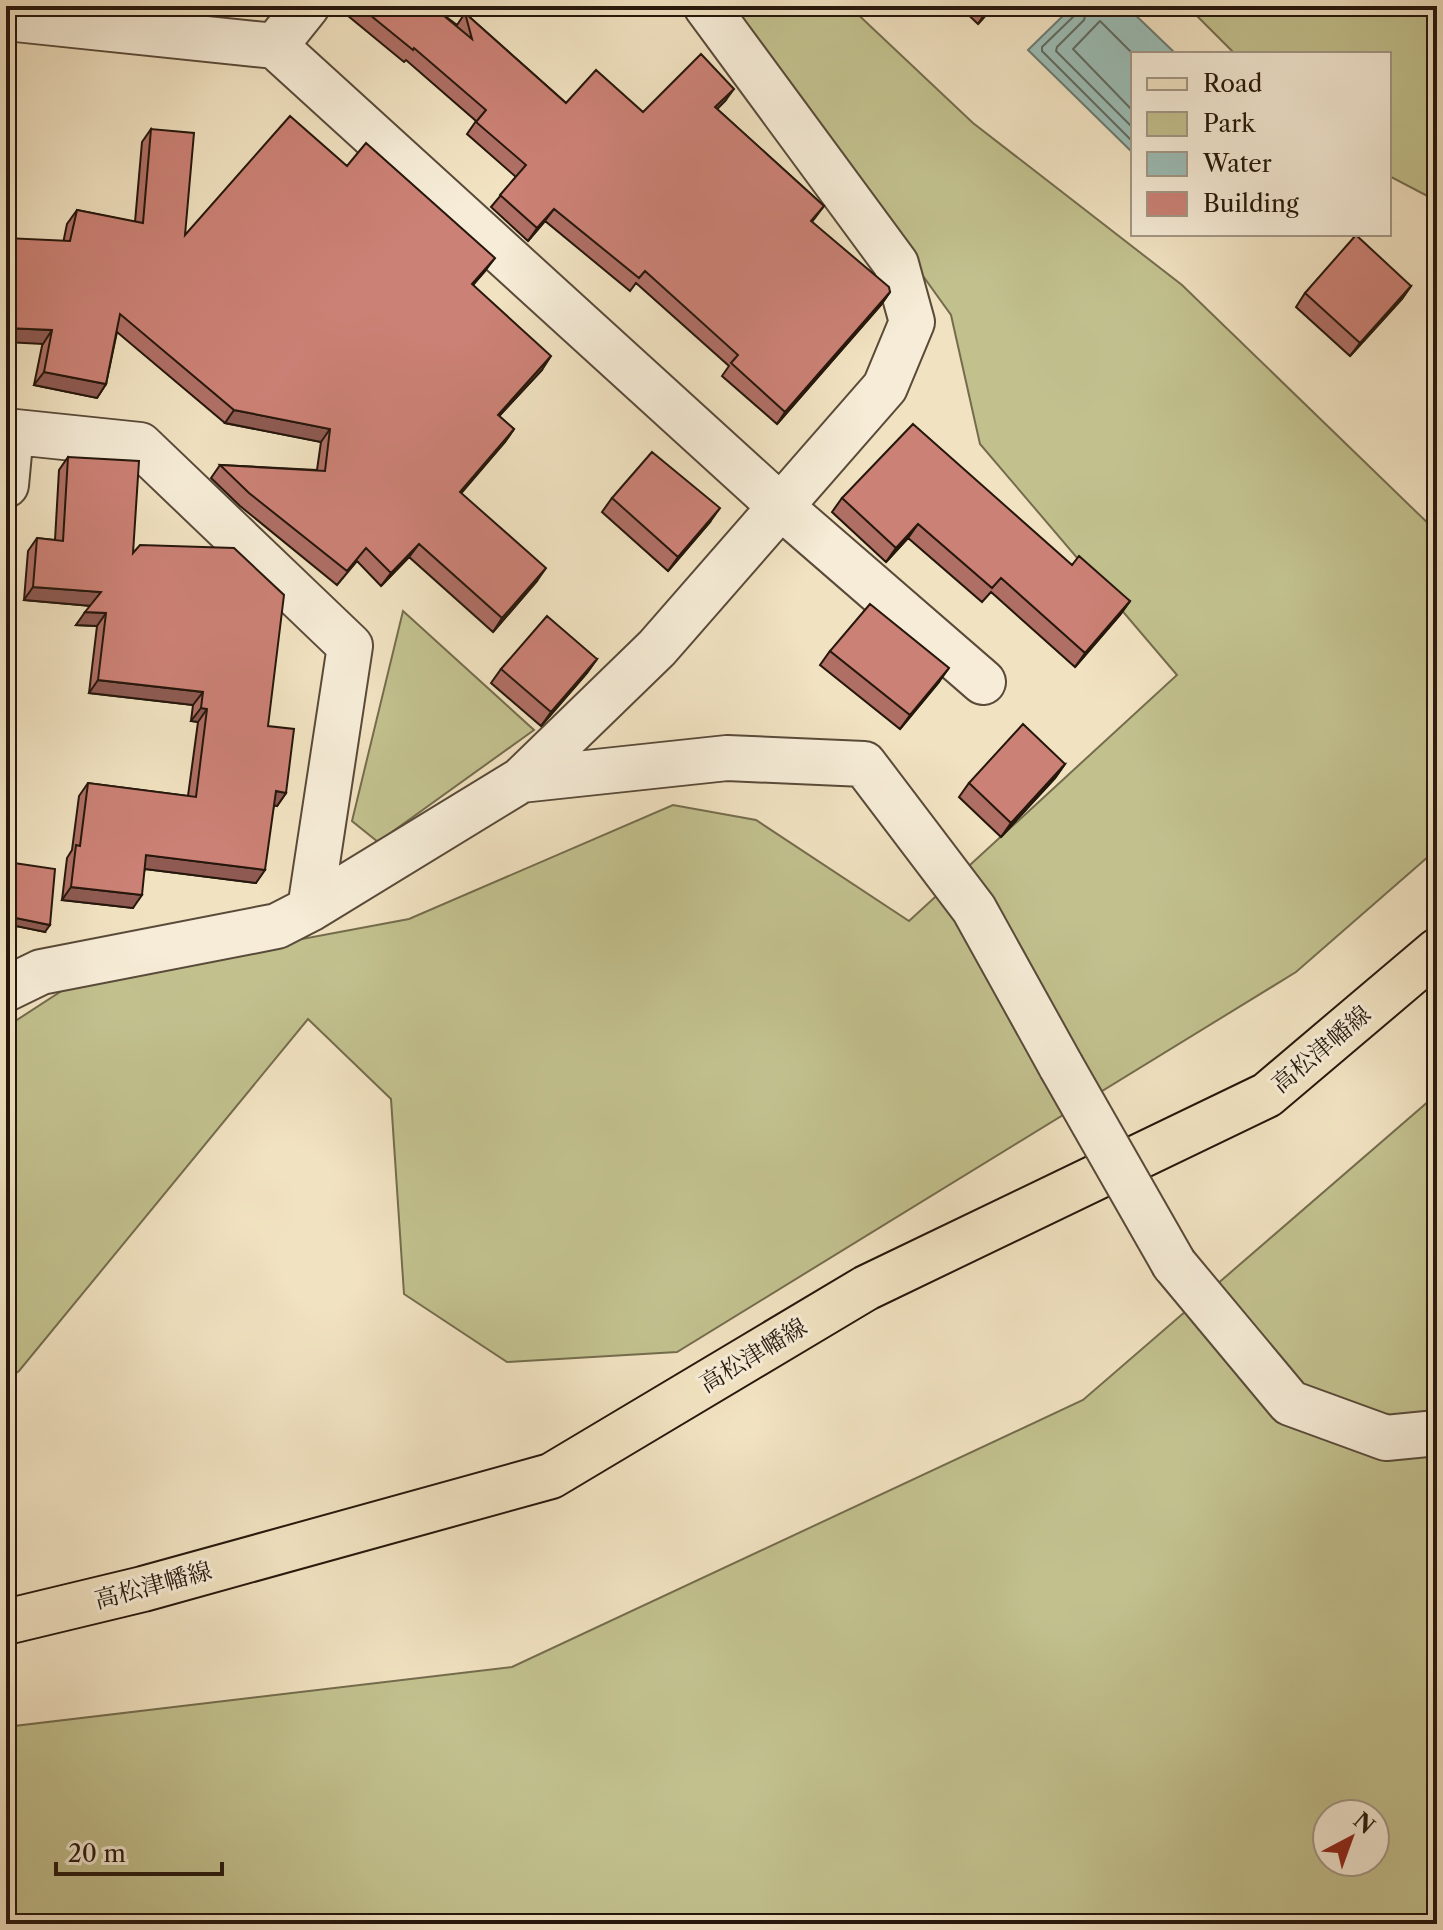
<svg xmlns="http://www.w3.org/2000/svg" width="1443" height="1930" viewBox="0 0 1443 1930" font-family="'Libre Caslon Text','Noto Serif JP',serif">
  <style>
    .green { fill: #c2c18e; stroke: #746c4d; stroke-width: 2; fill-rule: evenodd }
    .water { fill: #9bbdb6; stroke: #6c7b72; stroke-width: 2 }
    .lines { fill: none; stroke-linecap: round; stroke-linejoin: round }
    .shore { stroke: #606a61; stroke-width: 2 }
    .minor-casing { stroke: #594a39; stroke-width: 48 }
    .major-casing { stroke: #26170c; stroke-width: 48 }
    .minor { stroke: #f6ecd7; stroke-width: 44 }
    .major { stroke: #f1e2c1; stroke-width: 44 }
    .minor-bridge-casing { stroke: #594a39; stroke-width: 48; stroke-linecap: butt }
    .minor-bridge { stroke: #f6ecd7; stroke-width: 44 }
    .wall { fill: #af6f65; stroke: #26170c; stroke-width: 2 }
    .shaded-wall { fill: #8e5a52; stroke: #26170c; stroke-width: 2 }
    .building { fill: #cb8175; stroke: #26170c; stroke-width: 2 }
    .labels { text-anchor: middle; dominant-baseline: central; stroke-width: 6; stroke-linejoin: round; paint-order: stroke }
    .street-label { font-size: 24px; fill: #26170c; stroke: #f6ecd7 }
  </style>
  <rect width="100%" height="100%" fill="#f1e2c1"/>
  <filter id="stains"><feTurbulence type="fractalNoise" baseFrequency=".0025" numOctaves="4"/><feColorMatrix values="0 0 0 0 .2 0 0 0 0 .09 0 0 0 0 .02 0 0 0 .5 -.17"/></filter>
  <radialGradient id="worn" r=".72"><stop offset=".6" stop-color="#630" stop-opacity="0"/><stop offset="1" stop-color="#630" stop-opacity=".3"/></radialGradient>
  <path class="green" d="M 729,6 L 849,6 L 973,123 L 1182,285 L 1437,532 L 1437,849 L 1296,972 L 677,1352 L 507,1362 L 404,1294 L 391,1099 L 308,1019 L 19,1371 L 6,1380 L 6,1027 L 77,981 L 409,919 L 673,805 L 756,820 L 909,921 L 1177,675 L 980,444 L 951,315 Z
    M 1187,6 L 1437,6 L 1437,201 L 1389,176 L 1389,54 L 1235,54 Z
    M 403,611 L 534,730 L 378,842 L 352,821 Z
    M 1437,1094 L 1437,1924 L 6,1924 L 6,1727 L 512,1667 L 1083,1400 ZM 1327,1814 L 1375,1814 L 1375,1862 L 1327,1862 Z"/>
  <path class="water" d="M 1073,6 L 1126,6 L 1176,54 L 1133,54 L 1133,153 L 1028,50 Z"/>
  <g class="lines">
    <path class="shore" d="M 1078,6 L 1075,15 L 1042,47 L 1042,51 L 1133,142
      M 1088,6 L 1084,20 L 1057,47 L 1056,51 L 1133,128
      M 1133,54 L 1100,21 L 1073,49 L 1133,111"/>
    <g class="minor-casing">
      <path id="minor" d="M 307,6 L 275,46 L 780,506 L 983,682
        M 6,18 L 275,46
        M 6,431 L 140,445 L 350,646 L 310,909
        M 6,485 L 11,432
        M 521,780 L 657,648 L 885,387 L 912,322 L 896,264 L 706,6
        M 6,989 L 41,972 L 277,926 L 310,909 L 521,780 L 727,758 L 864,764 L 974,909 L 1061,1066
        M 1174,1264 L 1290,1403 L 1386,1438 L 1437,1433"/>
    </g>
    <g class="major-casing">
      <path id="major" d="M 6,1622 L 143,1589 L 551,1476 L 866,1288 L 1267,1095 L 1437,951"/>
    </g>
    <use href="#minor" class="minor"/>
    <use href="#major" class="major"/>
    <g class="minor-bridge-casing">
      <path id="minor-bridge" d="M 1061,1066 L 1174,1264"/>
    </g>
    <use href="#minor-bridge" class="minor-bridge"/>
  </g>
  <path class="wall" d="M 353,6 L 432,6 L 457,25 L 465,13 L 566,103 L 643,112 L 725,101 L 717,109 L 824,206 L 812,222 L 890,292 L 881,305 L 777,424 L 722,376 L 729,366 L 636,283 L 630,291 L 545,221 L 528,241 L 491,207 L 516,177 L 467,134 L 476,121 L 406,60 L 404,62 L 347,15 Z
    M 590,6 L 608,6 L 599,15 Z
    M 959,6 L 994,6 L 978,24 Z
    M 151,129 L 185,235 L 347,166 L 485,271 L 473,285 L 542,370 L 499,416 L 514,429 L 505,442 L 461,493 L 537,581 L 493,632 L 409,557 L 381,586 L 357,561 L 337,585 L 240,506 L 211,478 L 220,465 L 317,470 L 321,442 L 225,423 L 117,332 L 106,384 L 97,398 L 34,385 L 67,224 L 77,210 L 135,222 L 142,142 Z
    M 1411,286 L 1402,299 L 1350,356 L 1296,307 L 1305,293 Z
    M 68,457 L 133,553 L 268,726 L 286,793 L 277,806 L 274,805 L 256,883 L 145,869 L 133,908 L 62,900 L 67,858 L 72,850 L 79,796 L 88,783 L 188,796 L 198,722 L 191,721 L 193,705 L 89,693 L 97,626 L 76,625 L 91,606 L 24,600 L 28,551 L 37,538 L 55,540 L 59,470 Z
    M 612,498 L 710,522 L 668,571 L 602,512 Z
    M 842,498 L 1072,565 L 1130,601 L 1120,615 L 1075,667 L 991,592 L 982,602 L 908,538 L 886,562 L 832,512 Z
    M 830,651 L 939,682 L 900,729 L 820,665 Z
    M 597,659 L 587,673 L 541,726 L 491,683 L 501,669 Z
    M 1065,764 L 1055,778 L 1001,837 L 959,797 L 969,783 Z
    M 14,863 L 45,932 L 6,924 L 6,886 L 9,870 Z"/>
  <path class="shaded-wall" d="M 991,6 L 994,6 L 978,24 L 987,10 Z
    M 734,89 L 725,101 L 706,120 L 715,107 Z
    M 554,209 L 545,221 L 528,241 L 537,228 Z
    M 495,258 L 485,271 L 462,297 L 472,284 Z
    M 1411,286 L 1402,299 L 1350,356 L 1360,343 Z
    M 890,292 L 881,305 L 777,424 L 785,412 Z
    M 6,328 L 52,330 L 43,344 L 6,342 Z
    M 551,356 L 542,370 L 488,428 L 498,415 Z
    M 44,372 L 106,384 L 97,398 L 34,385 Z
    M 234,410 L 330,429 L 321,442 L 225,423 Z
    M 514,429 L 505,442 L 451,505 L 460,492 Z
    M 720,508 L 710,522 L 668,571 L 678,557 Z
    M 918,524 L 908,538 L 886,562 L 896,548 Z
    M 419,544 L 409,557 L 381,586 L 391,573 Z
    M 546,568 L 537,581 L 493,632 L 502,618 Z
    M 33,587 L 101,592 L 92,606 L 24,600 Z
    M 1130,601 L 1120,615 L 1075,667 L 1085,653 Z
    M 85,612 L 106,613 L 97,626 L 76,625 Z
    M 597,659 L 587,673 L 541,726 L 551,712 Z
    M 949,668 L 939,682 L 900,729 L 910,715 Z
    M 98,680 L 203,692 L 193,705 L 89,693 Z
    M 201,708 L 207,709 L 198,722 L 191,721 Z
    M 1065,764 L 1055,778 L 1001,837 L 1011,823 Z
    M 276,791 L 286,793 L 277,806 L 267,804 Z
    M 146,855 L 265,870 L 256,883 L 137,868 Z
    M 71,887 L 142,895 L 133,908 L 62,900 Z
    M 6,916 L 50,925 L 45,932 L 6,924 Z"/>
  <path class="building" d="M 359,6 L 432,6 L 472,39 L 465,13 L 566,103 L 596,70 L 643,112 L 701,54 L 734,89 L 715,107 L 824,206 L 811,221 L 889,287 L 890,292 L 785,412 L 731,363 L 738,355 L 645,271 L 639,278 L 554,209 L 537,228 L 500,195 L 526,165 L 476,122 L 486,110 L 414,48 L 413,50 Z
    M 6,70 L 10,70 L 6,130 Z
    M 290,116 L 347,166 L 366,143 L 495,258 L 472,284 L 551,356 L 498,415 L 514,429 L 460,492 L 546,568 L 502,618 L 419,544 L 391,573 L 366,548 L 347,571 L 249,493 L 220,465 L 325,471 L 330,429 L 234,410 L 120,314 L 106,384 L 44,372 L 52,330 L 6,328 L 6,238 L 70,241 L 77,210 L 143,223 L 151,129 L 194,133 L 185,235 Z
    M 1356,235 L 1411,286 L 1360,343 L 1305,293 Z
    M 913,424 L 1072,565 L 1079,556 L 1130,601 L 1085,653 L 1001,578 L 992,588 L 918,524 L 896,548 L 842,498 Z
    M 652,452 L 720,508 L 678,557 L 612,498 Z
    M 68,457 L 139,461 L 133,553 L 140,545 L 234,548 L 284,595 L 268,726 L 294,729 L 286,793 L 276,791 L 265,870 L 146,855 L 142,895 L 71,887 L 76,845 L 80,846 L 88,783 L 196,797 L 207,709 L 201,708 L 203,692 L 98,680 L 106,613 L 85,612 L 101,592 L 33,587 L 37,538 L 63,541 Z
    M 870,604 L 949,668 L 910,715 L 830,651 Z
    M 547,616 L 597,659 L 551,712 L 501,669 Z
    M 1023,724 L 1065,764 L 1011,823 L 969,783 Z
    M 14,863 L 55,869 L 50,925 L 6,916 L 6,908 Z"/>
  <g class="labels">
    <g class="street-label">
      <text transform="translate(1321 1049) rotate(-40)">高松津幡線</text>
      <text transform="translate(753 1355) rotate(-31)">高松津幡線</text>
      <text transform="translate(153 1585) rotate(-15)">高松津幡線</text>
    </g>
  </g>
  <rect width="1443" height="1930" fill="none" stroke="#f1e2c1" stroke-width="32"/>
  <rect x="8" y="8" width="1427" height="1914" fill="none" stroke="#26170c" stroke-width="4"/>
  <rect x="16" y="16" width="1411" height="1898" fill="none" stroke="#26170c" stroke-width="2"/>
  <rect x="1131" y="52" width="260" height="184" fill="#f6ecd7" stroke="#a39786" stroke-width="2"/>
  <rect x="1147" y="78" width="40" height="12" fill="#f1e2c1" stroke="#a39786" stroke-width="2"/>
  <text x="1203" y="92" font-size="24" fill="#26170c">Road</text>
  <rect x="1147" y="112" width="40" height="24" fill="#c2c18e" stroke="#a39786" stroke-width="2"/>
  <text x="1203" y="132" font-size="24" fill="#26170c">Park</text>
  <rect x="1147" y="152" width="40" height="24" fill="#9bbdb6" stroke="#a39786" stroke-width="2"/>
  <text x="1203" y="172" font-size="24" fill="#26170c">Water</text>
  <rect x="1147" y="192" width="40" height="24" fill="#cb8175" stroke="#a39786" stroke-width="2"/>
  <text x="1203" y="212" font-size="24" fill="#26170c">Building</text>
  <g transform="translate(1351 1838) rotate(41)"><circle r="38" fill="#f6ecd7" stroke="#a39786" stroke-width="2"/>
  <path d="M0-6L14 30L0 20L-14 30Z" fill="#8f2418"/>
  <text y="-12" font-size="22" font-weight="bold" text-anchor="middle" fill="#26170c">N</text>
  </g>
  <path d="M56 1862v12h166v-12" fill="none" stroke="#26170c" stroke-width="4"/>
  <text x="68" y="1862" font-size="24" fill="#26170c" stroke="#f6ecd7" stroke-width="6" paint-order="stroke">20 m</text>
  <rect width="100%" height="100%" filter="url(#stains)"/>
  <rect width="100%" height="100%" fill="url(#worn)"/>
</svg>
